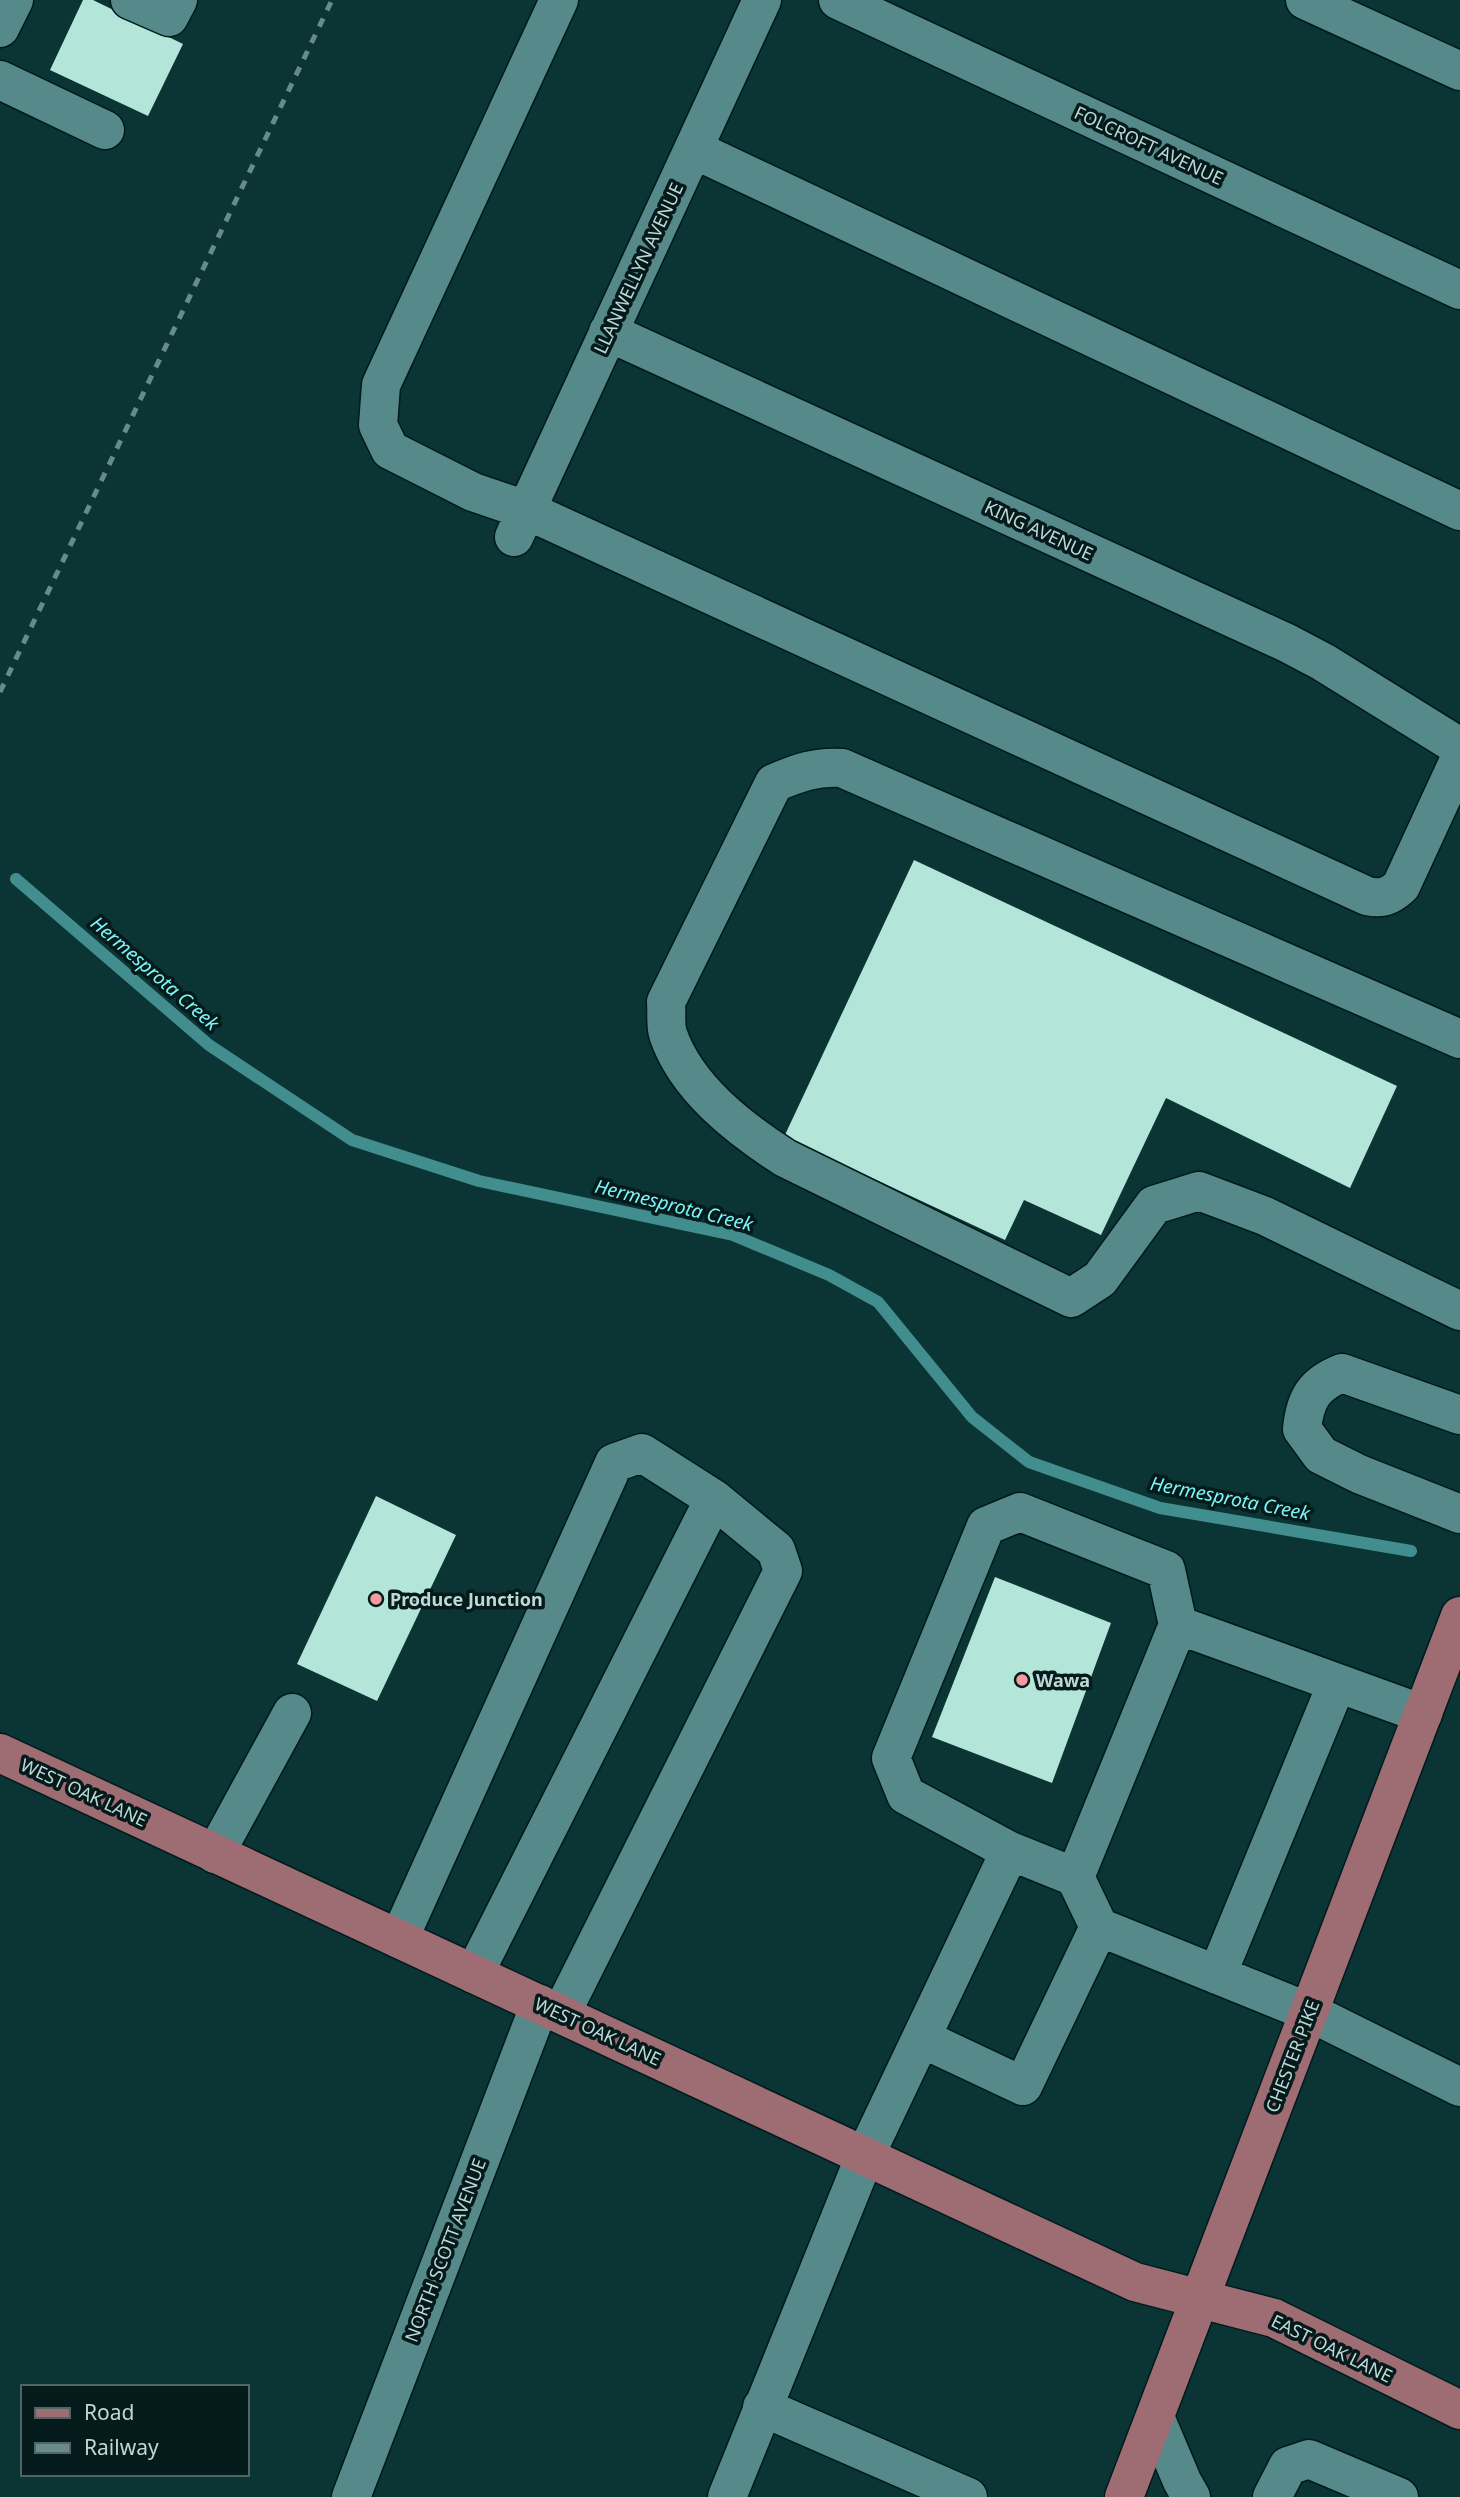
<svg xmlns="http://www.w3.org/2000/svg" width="1460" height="2497" viewBox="0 0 1460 2497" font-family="'Noto Sans',sans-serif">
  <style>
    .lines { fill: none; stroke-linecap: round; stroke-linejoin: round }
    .stream { stroke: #428e8f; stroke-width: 12 }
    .building { fill: #b3e6d8 }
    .minor-casing { stroke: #011a1b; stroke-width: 41 }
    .major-casing { stroke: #011a1b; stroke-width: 41 }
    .minor { stroke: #568a8a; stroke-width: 38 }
    .major { stroke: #9d6d73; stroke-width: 38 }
    .rail { stroke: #688a8a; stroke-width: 5; stroke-dasharray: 9 9; stroke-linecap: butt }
    .poi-dot { fill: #f59b9f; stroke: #051a1a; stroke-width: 2.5 }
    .labels { text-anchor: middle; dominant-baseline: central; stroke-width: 7; stroke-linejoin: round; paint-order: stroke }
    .street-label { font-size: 18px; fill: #bed8d8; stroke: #051a1a }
    .poi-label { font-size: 18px; font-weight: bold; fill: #bed8d8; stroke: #051a1a; text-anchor: start }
    .water-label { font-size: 19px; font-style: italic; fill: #7bf6f8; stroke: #051a1a }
  </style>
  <rect width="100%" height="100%" fill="#0b3435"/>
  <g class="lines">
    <path class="stream" d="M 16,879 L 209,1045 L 352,1140 L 479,1181 L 733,1235 L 829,1275 L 878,1302 L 972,1417 L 1029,1462 L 1160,1508 L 1411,1551"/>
  </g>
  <path class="building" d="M 83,0 L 93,0 L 183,44 L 148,116 L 50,70 Z
    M 914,860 L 1397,1086 L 1350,1188 L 1166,1098 L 1101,1235 L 1024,1200 L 1005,1240 L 784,1137 Z
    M 376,1496 L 456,1535 L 377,1701 L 297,1664 Z
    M 995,1577 L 1111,1623 L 1052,1783 L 932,1737 Z"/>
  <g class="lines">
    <g class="minor-casing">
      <path id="minor" d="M 130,0 L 169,17 L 178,0
        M 559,0 L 381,385 L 378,425 L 390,450 L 473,492 L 526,510 L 1367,896 C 1382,899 1389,897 1401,886 L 1460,758
        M 838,0 L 1460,290
        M 1305,0 L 1460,71
        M 0,28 L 14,0
        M 0,80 L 105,130
        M 693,149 L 1460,511
        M 608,332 L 1287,643 L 1323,662 L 1460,747
        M 514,537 L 762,0
        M 1460,1039 L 842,768 C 816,766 798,773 774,783 L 666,1002 C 667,1012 665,1025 668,1034 C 686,1088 740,1129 785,1158 L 1071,1298 L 1100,1279 L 1154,1205 L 1199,1191 L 1265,1216 L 1460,1311
        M 1460,1415 L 1342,1373 C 1314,1384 1305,1399 1302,1429 L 1321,1455 L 1359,1474 L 1460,1514
        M 1178,1625 L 1075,1877 L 1099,1927 L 1309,2012 L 1460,2087
        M 1010,1851 L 1075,1877
        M 215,1854 L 292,1713
        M 399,1939 L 614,1463 L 642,1453 L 714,1499 L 776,1550 L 783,1571 L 561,2014
        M 474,1974 L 714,1499
        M 1217,1975 L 1337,1683
        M 921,2038 L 1023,2086 L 1099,1927
        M 762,2407 L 968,2497
        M 1155,2417 L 1182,2481 L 1191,2497
        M 351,2497 L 540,2004
        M 727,2497 L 865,2156 L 1010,1851 L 906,1795 L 891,1758 L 986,1526 L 1020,1512 L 1166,1570 L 1178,1625 L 1423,1714
        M 1272,2497 L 1288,2466 L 1309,2459 L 1399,2497"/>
    </g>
    <g class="major-casing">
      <path id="major" d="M 0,1753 L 1135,2282 L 1274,2318 L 1460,2410
        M 1124,2497 L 1460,1616"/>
    </g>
    <use href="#minor" class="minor"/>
    <use href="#major" class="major"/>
    <path class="rail" d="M 0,692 L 332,0"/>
  </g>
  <g class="poi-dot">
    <circle cx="376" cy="1599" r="7"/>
    <circle cx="1022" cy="1680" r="7"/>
  </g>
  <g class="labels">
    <g class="street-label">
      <text transform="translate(1149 145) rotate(25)">FOLCROFT AVENUE</text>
      <text transform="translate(638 268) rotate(-65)">LLANWELLYN AVENUE</text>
      <text transform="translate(1039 530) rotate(25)">KING AVENUE</text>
      <text transform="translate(84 1792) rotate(25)">WEST OAK LANE</text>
      <text transform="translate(598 2031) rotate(25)">WEST OAK LANE</text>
      <text transform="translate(1292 2056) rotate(-69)">CHESTER PIKE</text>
      <text transform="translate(445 2250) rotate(-69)">NORTH SCOTT AVENUE</text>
      <text transform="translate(1332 2348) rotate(26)">EAST OAK LANE</text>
    </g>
    <g class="poi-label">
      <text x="390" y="1599">Produce Junction</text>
      <text x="1036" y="1680">Wawa</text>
    </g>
    <g class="water-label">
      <text transform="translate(155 973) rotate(41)">Hermesprota Creek</text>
      <text transform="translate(674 1205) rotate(14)">Hermesprota Creek</text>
      <text transform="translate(1230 1498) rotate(11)">Hermesprota Creek</text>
    </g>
  </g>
  <rect x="21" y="2385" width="228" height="91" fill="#051a1a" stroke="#4f6666" stroke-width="2"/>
  <rect x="35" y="2408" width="35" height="10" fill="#9d6d73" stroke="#4f6666" stroke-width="2"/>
  <text x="84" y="2420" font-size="21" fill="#bed8d8">Road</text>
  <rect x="35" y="2443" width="35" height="10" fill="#688a8a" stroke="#4f6666" stroke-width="2"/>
  <text x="84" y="2455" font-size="21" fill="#bed8d8">Railway</text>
</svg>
